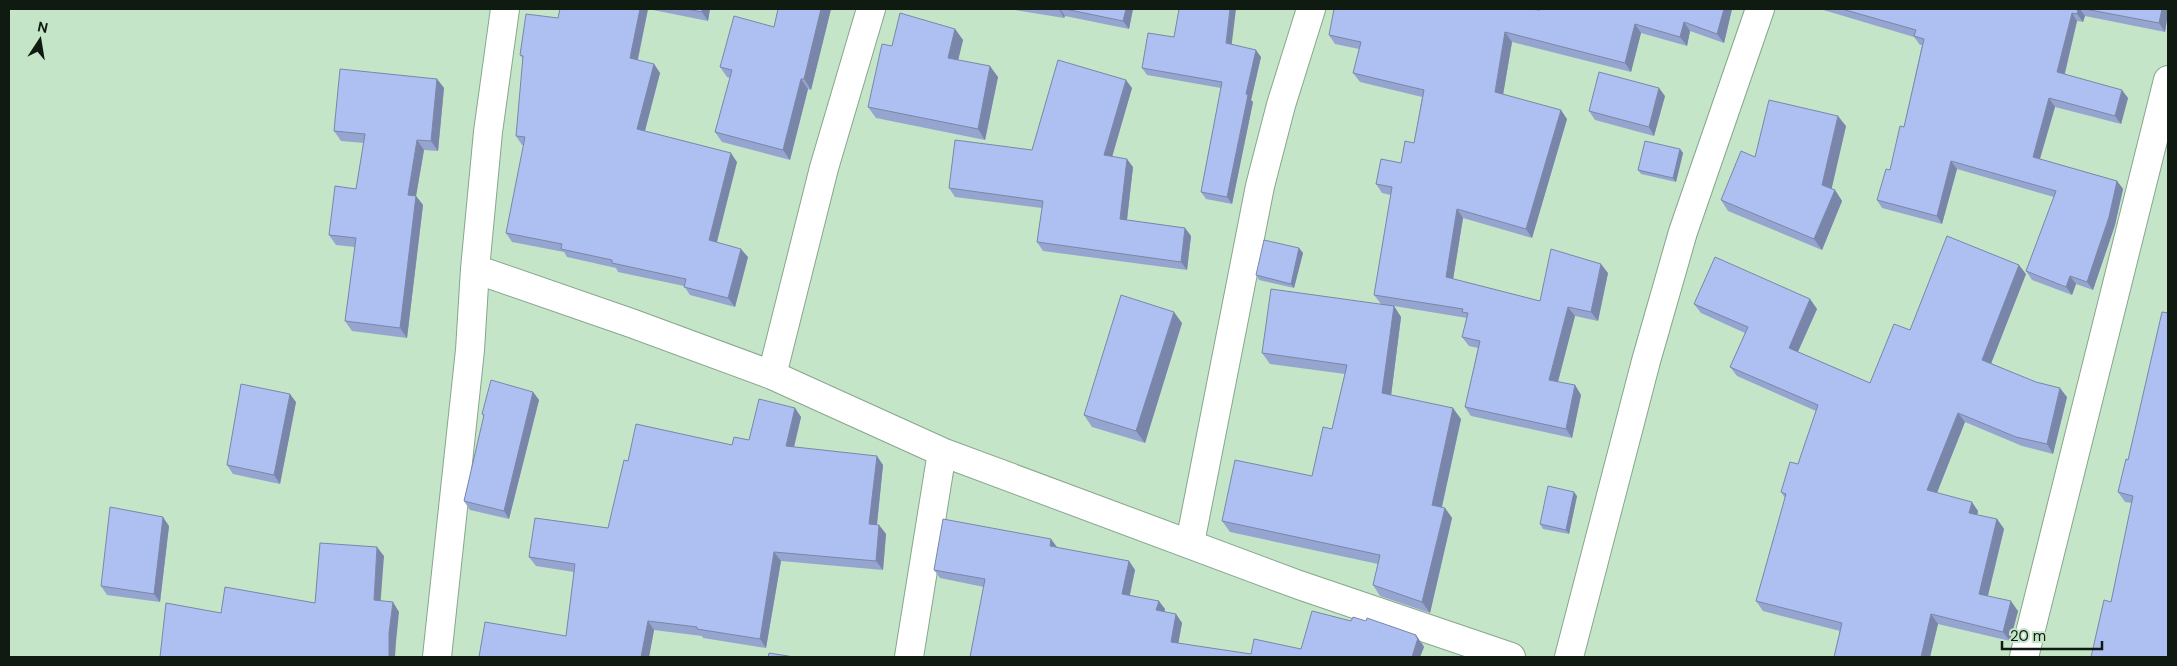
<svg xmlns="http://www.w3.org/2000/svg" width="2177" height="666" viewBox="0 0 2177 666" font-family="'DM Sans',sans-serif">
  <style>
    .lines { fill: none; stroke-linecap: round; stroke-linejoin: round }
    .minor-casing { stroke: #87a68c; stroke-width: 30 }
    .minor { stroke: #fff; stroke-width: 28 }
    .wall { fill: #96a5cf }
    .shaded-wall { fill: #7a86a9 }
    .building { fill: #aec0f1; stroke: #7a86a9 }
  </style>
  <rect width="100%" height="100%" fill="#c5e5c9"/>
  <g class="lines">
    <g class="minor-casing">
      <path id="minor" d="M 475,269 L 631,323 L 772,375 L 942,452 L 1299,585 L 1511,657
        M 772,375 L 824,168 L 871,9
        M 1190,543 L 1260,186 L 1281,105 L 1311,9
        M 437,657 L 470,350 L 475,269 L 488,132 L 505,9
        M 909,657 L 942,452
        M 1569,657 L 1646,361 L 1683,232 L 1760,9
        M 2024,657 L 2168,80"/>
    </g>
    <use href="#minor" class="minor"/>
  </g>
  <path class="wall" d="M 560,9 L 710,9 L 708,21 L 648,9 L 638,60 L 654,64 L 660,73 L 645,131 L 737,162 L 717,242 L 748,257 L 735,307 L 690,295 L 684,286 L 618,272 L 616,268 L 567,257 L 564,252 L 512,242 L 506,233 L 524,145 L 522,145 L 516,136 L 523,59 L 520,55 L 558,18 Z
    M 778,9 L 831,9 L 811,90 L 808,89 L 790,160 L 722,142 L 715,132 L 730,78 L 727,77 L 720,67 L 774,27 Z
    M 1009,9 L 1133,9 L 1129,29 L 1065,16 L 1064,18 Z
    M 1540,9 L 1732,9 L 1724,43 L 1690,31 L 1687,46 L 1641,33 L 1631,72 L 1512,42 L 1503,94 L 1567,119 L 1532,238 L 1463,218 L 1453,279 L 1540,301 L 1608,273 L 1598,321 L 1575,316 L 1558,382 L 1575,385 L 1581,395 L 1572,438 L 1471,416 L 1465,407 L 1478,348 L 1469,346 L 1462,337 L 1467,318 L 1394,306 L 1401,317 L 1391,395 L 1461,419 L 1442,507 L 1445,508 L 1452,518 L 1430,613 L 1380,596 L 1373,585 L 1378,564 L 1230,532 L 1222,521 L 1312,476 L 1332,429 L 1345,374 L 1270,364 L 1262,353 L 1381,304 L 1374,295 L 1391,195 L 1382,193 L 1376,184 L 1401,163 L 1414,143 L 1422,97 L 1360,82 L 1353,73 L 1359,49 L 1335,44 L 1329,35 L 1540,10 Z
    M 1820,9 L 2168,9 L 2168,13 L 2165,32 L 2085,16 L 2083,22 L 2077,21 L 2065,74 L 2128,98 L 2121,124 L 2055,107 L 2040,159 L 2117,181 L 2123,189 L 2115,225 L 2093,290 L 2076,284 L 2072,295 L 2032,280 L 2026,271 L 2054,197 L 1957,169 L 1942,224 L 1882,208 L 1877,200 L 1890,170 L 1904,127 L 1922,45 L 1920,45 L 1914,37 Z
    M 955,29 L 963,40 L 958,60 L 998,77 L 985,140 L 876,118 L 868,107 L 892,46 Z
    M 1232,44 L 1261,57 L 1251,100 L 1253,102 L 1232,204 L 1206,199 L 1201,192 L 1221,88 L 1147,75 L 1142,68 Z
    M 437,79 L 444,88 L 438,151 L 424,150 L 416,196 L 423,205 L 407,338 L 352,331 L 345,321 L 355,247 L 336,245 L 329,235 L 356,189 L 364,143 L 341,141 L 334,131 Z
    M 1132,88 L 1112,157 L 1133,167 L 1127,220 L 1185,228 L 1191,236 L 1187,270 L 1043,251 L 1037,242 L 1042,208 L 955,197 L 949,188 L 1032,150 Z
    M 1665,96 L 1654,136 L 1595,120 L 1589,111 Z
    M 1846,126 L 1831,189 L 1835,190 L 1842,201 L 1822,250 L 1728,211 L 1721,200 L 1755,157 Z
    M 1680,149 L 1683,153 L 1676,182 L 1641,174 L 1638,170 Z
    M 1299,248 L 1303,253 L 1294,288 L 1259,280 L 1256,275 Z
    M 2026,274 L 1991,363 L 2067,397 L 2053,454 L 2022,446 L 1965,422 L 1937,493 L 1978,511 L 1977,515 L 1997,519 L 2004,529 L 1988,596 L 2018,611 L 2010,641 L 1938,624 L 1930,657 L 1834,657 L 1840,631 L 1763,611 L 1756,601 L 1785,498 L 1781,492 L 1798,464 L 1816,411 L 1737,376 L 1730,367 L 1745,333 L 1701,313 L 1694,304 L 1810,299 L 1817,309 L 1798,352 L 1870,383 L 1910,330 Z
    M 1182,323 L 1145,443 L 1092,427 L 1084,415 Z
    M 533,392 L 539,400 L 509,519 L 470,510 L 464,501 L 484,417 L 482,414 Z
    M 296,402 L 280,484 L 233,474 L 227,465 Z
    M 795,408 L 801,417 L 794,447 L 883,465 L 877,525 L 879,525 L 886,534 L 883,570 L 781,561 L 766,648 L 703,638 L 702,636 L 654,630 L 649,657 L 479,657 L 566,636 L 574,572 L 536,566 L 529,557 L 608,528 L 628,461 L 732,445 L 749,440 Z
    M 2128,460 L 2168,657 L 2111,602 L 2132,503 L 2125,502 L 2118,492 Z
    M 1577,496 L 1569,534 L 1543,529 L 1540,524 Z
    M 169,526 L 160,602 L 107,595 L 101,586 Z
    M 1129,561 L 1135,570 L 1130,595 L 1165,609 L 1164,612 L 1176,614 L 1182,623 L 1178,644 L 1251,654 L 1301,649 L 1422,643 L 1424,647 L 1420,657 L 970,657 L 984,587 L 940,578 L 934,570 Z"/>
  <path class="shaded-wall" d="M 640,9 L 648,9 L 636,67 L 630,58 Z
    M 702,9 L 710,9 L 708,21 L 702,12 Z
    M 821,9 L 831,9 L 811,90 L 804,79 Z
    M 1059,9 L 1060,9 L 1065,16 L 1064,18 Z
    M 1126,9 L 1133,9 L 1129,29 L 1123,21 Z
    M 1230,9 L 1236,9 L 1231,50 L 1226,43 Z
    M 1724,9 L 1732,9 L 1724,43 L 1717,34 Z
    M 2078,9 L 2080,9 L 2085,16 L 2083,22 L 2077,14 Z
    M 2162,9 L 2168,9 L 2168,13 L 2165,32 L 2159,23 Z
    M 2072,13 L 2077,21 L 2063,80 L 2057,72 Z
    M 1684,22 L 1690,31 L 1687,46 L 1680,37 Z
    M 1635,24 L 1641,33 L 1631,72 L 1625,63 Z
    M 955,29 L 963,40 L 956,69 L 948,58 Z
    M 1505,32 L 1512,42 L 1502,101 L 1495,92 Z
    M 1256,50 L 1261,57 L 1251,100 L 1253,102 L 1232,204 L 1227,197 L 1246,94 Z
    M 654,64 L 660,73 L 643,138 L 637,129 Z
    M 990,66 L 998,77 L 985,140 L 978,129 Z
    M 437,79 L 444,88 L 438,151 L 431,141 Z
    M 801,79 L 808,89 L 790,160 L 783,150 Z
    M 1126,80 L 1132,88 L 1110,164 L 1104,155 Z
    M 1659,88 L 1665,96 L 1654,136 L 1649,127 Z
    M 2122,90 L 2128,98 L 2121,124 L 2115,116 Z
    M 2049,98 L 2055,107 L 2038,165 L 2033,157 Z
    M 1561,110 L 1567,119 L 1532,238 L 1526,229 Z
    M 1838,116 L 1846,126 L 1830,196 L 1822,185 Z
    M 417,140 L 424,150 L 416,196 L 423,205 L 407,338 L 400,328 L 408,195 Z
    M 1680,149 L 1683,153 L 1676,182 L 1673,178 Z
    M 731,153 L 737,162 L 715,249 L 709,240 Z
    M 1127,159 L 1133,167 L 1126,228 L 1120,219 Z
    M 1951,161 L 1957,169 L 1942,224 L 1937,216 Z
    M 2117,181 L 2123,189 L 2115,225 L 2093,290 L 2087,282 Z
    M 1835,190 L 1842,201 L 1822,250 L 1814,239 Z
    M 1457,209 L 1463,218 L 1452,286 L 1446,277 Z
    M 1185,228 L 1191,236 L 1187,270 L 1181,262 Z
    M 1299,248 L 1303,253 L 1294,288 L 1291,284 Z
    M 741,249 L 748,257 L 735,307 L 728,298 Z
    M 1601,264 L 1608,273 L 1598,321 L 1591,312 Z
    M 2019,265 L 2026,274 L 1989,369 L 1982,360 Z
    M 2070,276 L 2076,284 L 2072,295 L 2066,287 Z
    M 1810,299 L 1817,309 L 1795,358 L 1789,348 Z
    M 1394,306 L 1401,317 L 1390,404 L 1382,393 Z
    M 1568,307 L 1575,316 L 1556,389 L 1549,380 Z
    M 1174,312 L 1182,323 L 1145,443 L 1136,431 Z
    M 1575,385 L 1581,395 L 1572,438 L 1566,429 Z
    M 2060,388 L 2067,397 L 2053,454 L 2047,444 Z
    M 533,392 L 539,400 L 509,519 L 504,511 Z
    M 290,394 L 296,402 L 280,484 L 274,475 Z
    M 795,408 L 801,417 L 792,455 L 786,446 Z
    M 1453,408 L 1461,419 L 1440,515 L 1432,505 Z
    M 1958,413 L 1965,422 L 1934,500 L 1927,490 Z
    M 877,456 L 883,465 L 876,533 L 869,524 Z
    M 1574,492 L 1577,496 L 1569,534 L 1566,530 Z
    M 1972,502 L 1978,511 L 1976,523 L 1969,513 Z
    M 1445,508 L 1452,518 L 1430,613 L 1422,602 Z
    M 163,517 L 169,526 L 160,602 L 154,594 Z
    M 1997,519 L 2004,529 L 1986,603 L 1979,594 Z
    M 879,525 L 886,534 L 883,570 L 876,561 Z
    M 1051,539 L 1057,547 L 1050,546 Z
    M 377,547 L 384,556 L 380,609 L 374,600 Z
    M 774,552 L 781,561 L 766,648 L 760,639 Z
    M 1129,561 L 1135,570 L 1128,603 L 1122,594 Z
    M 1159,601 L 1165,609 L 1163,619 L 1156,610 Z
    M 2011,601 L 2018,611 L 2010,641 L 2003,632 Z
    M 393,602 L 399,612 L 396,642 L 395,657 L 389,657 L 389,633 Z
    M 1176,614 L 1182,623 L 1177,651 L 1171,642 Z
    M 1931,614 L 1938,624 L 1930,657 L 1921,657 Z
    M 648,621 L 654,630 L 649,657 L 641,657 Z
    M 1416,635 L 1424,647 L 1420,657 L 1412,657 Z"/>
  <path class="building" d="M 560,9 L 640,9 L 630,58 L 654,64 L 637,129 L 731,153 L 709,240 L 741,249 L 728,298 L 684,287 L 686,279 L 612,263 L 612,260 L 561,249 L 562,244 L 506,233 L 525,137 L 516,136 L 523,56 L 520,55 L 526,14 L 558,18 Z
    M 686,9 L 702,9 L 702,12 Z
    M 778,9 L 821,9 L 804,79 L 801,79 L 783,150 L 715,132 L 732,70 L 720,67 L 734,16 L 774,27 Z
    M 1065,9 L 1126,9 L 1123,21 Z
    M 1179,9 L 1230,9 L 1226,43 L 1256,50 L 1246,94 L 1248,95 L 1227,197 L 1201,192 L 1222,82 L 1142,68 L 1148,33 L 1174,37 Z
    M 1334,9 L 1529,9 L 1540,10 L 1540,9 L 1724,9 L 1717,34 L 1684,22 L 1680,37 L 1635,24 L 1625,63 L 1505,32 L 1495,92 L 1561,110 L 1526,229 L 1457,209 L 1446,277 L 1540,301 L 1551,249 L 1601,264 L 1591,312 L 1568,307 L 1549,380 L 1575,385 L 1566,429 L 1465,407 L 1480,341 L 1462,337 L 1468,313 L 1462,312 L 1463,309 L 1374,295 L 1392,187 L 1376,184 L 1381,159 L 1401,163 L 1405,141 L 1414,143 L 1424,90 L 1353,73 L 1361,42 L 1329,35 Z
    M 1842,9 L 2078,9 L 2077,14 L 2072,13 L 2057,72 L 2122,90 L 2115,116 L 2049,98 L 2033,157 L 2117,181 L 2109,217 L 2087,282 L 2070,276 L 2066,287 L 2026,271 L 2056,191 L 1951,161 L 1937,216 L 1877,200 L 1886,169 L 1890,170 L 1900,126 L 1904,127 L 1924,39 L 1914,36 L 1916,30 Z
    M 2085,9 L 2162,9 L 2159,23 Z
    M 900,13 L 955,29 L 948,58 L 990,66 L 978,129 L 868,107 L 882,44 L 892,46 Z
    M 1058,60 L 1126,80 L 1104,155 L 1127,159 L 1120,219 L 1185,228 L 1181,262 L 1037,242 L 1043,201 L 949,188 L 955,140 L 1032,150 Z
    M 340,69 L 437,79 L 431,141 L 417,140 L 408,195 L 416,196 L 400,328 L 345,321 L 356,238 L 329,235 L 335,186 L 356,189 L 365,134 L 334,131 Z
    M 1599,72 L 1659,88 L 1649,127 L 1589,111 Z
    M 1769,100 L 1838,116 L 1822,185 L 1835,190 L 1814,239 L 1721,200 L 1741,151 L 1755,157 Z
    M 1645,141 L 1680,149 L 1673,178 L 1638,170 Z
    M 1947,236 L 2019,265 L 1982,360 L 2036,382 L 2060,388 L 2047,444 L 2016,437 L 1958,413 L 1927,490 L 1972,502 L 1969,513 L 1997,519 L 1979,594 L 2011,601 L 2003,632 L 1931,614 L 1921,657 L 1834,657 L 1842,623 L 1756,601 L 1786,494 L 1781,492 L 1790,462 L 1798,464 L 1818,405 L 1730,367 L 1748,327 L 1694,304 L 1715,257 L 1810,299 L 1789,348 L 1870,383 L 1894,324 L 1910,330 Z
    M 1264,240 L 1299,248 L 1291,284 L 1256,275 Z
    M 1271,289 L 1394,306 L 1382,393 L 1453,408 L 1432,505 L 1445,508 L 1422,602 L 1373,585 L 1380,555 L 1222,521 L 1235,460 L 1312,476 L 1323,427 L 1332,429 L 1347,365 L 1262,353 Z
    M 1121,295 L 1174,312 L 1136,431 L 1084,415 Z
    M 2162,312 L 2168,313 L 2168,657 L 2091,657 L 2104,600 L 2111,602 L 2133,496 L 2118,492 L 2126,459 L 2128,460 Z
    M 491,380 L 533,392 L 504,511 L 464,501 L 484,415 L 482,414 Z
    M 241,384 L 290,394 L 274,475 L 227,465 Z
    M 759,399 L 795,408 L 786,446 L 877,456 L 869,524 L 879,525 L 876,561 L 774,552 L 760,639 L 697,629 L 697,627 L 648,621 L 641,657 L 479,657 L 485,622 L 566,636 L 575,564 L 529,557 L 535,518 L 608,528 L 624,460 L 628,461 L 636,424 L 732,445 L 734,437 L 749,440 Z
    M 1548,486 L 1574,492 L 1566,530 L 1540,524 Z
    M 110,507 L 163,517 L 154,594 L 101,586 Z
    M 943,519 L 1051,539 L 1050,546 L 1129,561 L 1122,594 L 1159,601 L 1156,610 L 1176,614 L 1171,642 L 1251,654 L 1254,639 L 1301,649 L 1312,611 L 1351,621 L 1353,617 L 1366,621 L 1367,618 L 1416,635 L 1416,637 L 1418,638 L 1412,657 L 970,657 L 985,579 L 934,570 Z
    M 320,543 L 377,547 L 374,600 L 393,602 L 389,633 L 389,657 L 160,657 L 166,603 L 221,613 L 225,587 L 315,603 Z
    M 769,653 L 794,657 L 768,657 Z"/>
  <rect width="2177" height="666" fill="none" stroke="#0f1b11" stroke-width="20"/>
  <g transform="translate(40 40) rotate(12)" stroke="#c5e5c9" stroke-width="4" paint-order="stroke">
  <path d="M0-4L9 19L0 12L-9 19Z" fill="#0f1b11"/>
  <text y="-8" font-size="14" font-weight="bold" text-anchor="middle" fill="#0f1b11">N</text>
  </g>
  <path d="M2002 641v8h100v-8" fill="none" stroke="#0f1b11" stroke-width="2.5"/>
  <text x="2010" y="641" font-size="15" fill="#0f1b11" stroke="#c5e5c9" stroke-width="4" paint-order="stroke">20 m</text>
</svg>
